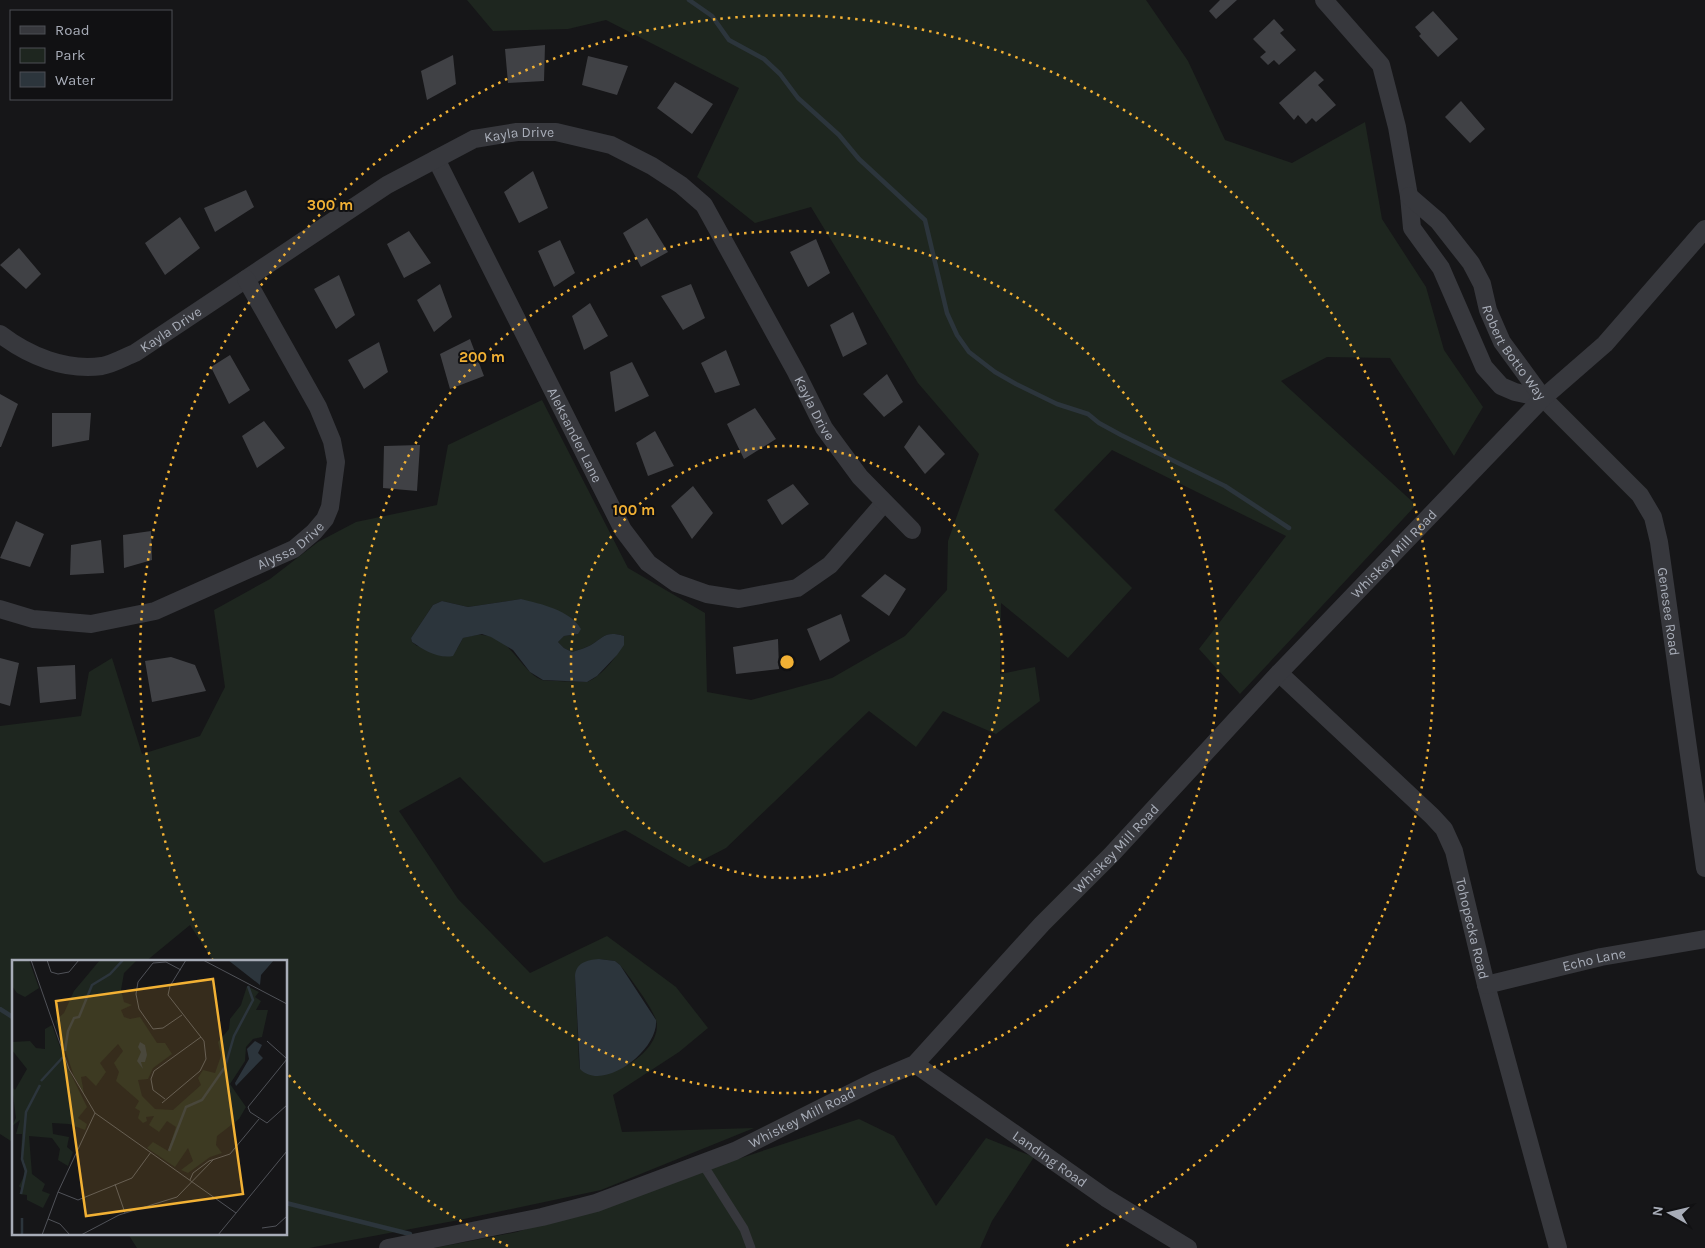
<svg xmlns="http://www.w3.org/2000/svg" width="1705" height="1248" viewBox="0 0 1705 1248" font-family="Karla,sans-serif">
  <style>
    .green { fill: #1e261f; fill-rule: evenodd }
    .water { fill: #2c353c }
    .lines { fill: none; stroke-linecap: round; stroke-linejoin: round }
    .stream { stroke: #2c353c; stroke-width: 4.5 }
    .building { fill: #404145 }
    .lane { stroke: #37383d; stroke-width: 9 }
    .street { stroke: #37383d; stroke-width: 18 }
    .ring { fill: none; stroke: #f2b134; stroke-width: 2.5; stroke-dasharray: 2.5 5 }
    .labels { text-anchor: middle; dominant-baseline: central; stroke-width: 4; stroke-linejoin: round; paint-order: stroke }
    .street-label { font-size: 14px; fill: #a8adb8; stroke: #111113 }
    .inset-river { fill: none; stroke: #2c353c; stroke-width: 2.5 }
    .inset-road { fill: none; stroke: #505258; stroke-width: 1 }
    .view { fill: #f2b134; fill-opacity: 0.15; stroke: #f2b134; stroke-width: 2.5 }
    .inset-edge { fill: none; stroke: #a8adb8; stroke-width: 2.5 }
    .centre { fill: #f2b134; stroke: #111113; stroke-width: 2.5 }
    .ring-label { font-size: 15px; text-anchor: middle; font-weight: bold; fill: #f2b134; stroke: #111113; stroke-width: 4; stroke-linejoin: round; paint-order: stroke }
  </style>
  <rect width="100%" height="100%" fill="#161618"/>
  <path class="green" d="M 467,0 L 1146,0 L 1188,61 L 1225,140 L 1292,163 L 1365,122 L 1382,219 L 1426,287 L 1444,350 L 1483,407 L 1454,456 L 1390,358 L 1327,357 L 1281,381 L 1416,505 L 1240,694 L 1199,649 L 1286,536 L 1112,450 L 1054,510 L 1132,588 L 1068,658 L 1001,603 L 1000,674 L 1035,667 L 1040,701 L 996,734 L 943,711 L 916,747 L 869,711 L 726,848 L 689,867 L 625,830 L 544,863 L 460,777 L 399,811 L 458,899 L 530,973 L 607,936 L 676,987 L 708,1028 L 679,1052 L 613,1095 L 622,1132 L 754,1128 L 601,1190 L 459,1220 L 309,1248 L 137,1248 L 128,1234 L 286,1234 L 286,962 L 214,962 L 190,925 L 145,962 L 14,962 L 14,1143 L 0,1134 L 0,726 L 81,716 L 89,672 L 112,658 L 142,754 L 200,736 L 225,687 L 214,610 L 270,579 L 318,542 L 356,522 L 437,505 L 448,445 L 542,400 L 628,568 L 705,613 L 707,692 L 751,700 L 832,678 L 905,636 L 947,590 L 948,541 L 979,454 L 918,383 L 811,207 L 755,223 L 697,177 L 739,88 L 606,20 L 568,29 L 493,31 ZM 521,599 L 578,634 L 564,636 L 558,642 L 564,648 L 572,652 C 578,650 586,648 591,645 C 605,636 606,631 624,636 C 624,651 601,677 587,682 C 585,682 545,681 542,680 C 521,672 511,636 482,635 C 476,634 469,637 463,638 L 457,649 L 417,646 L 412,642 L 411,638 L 433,605 L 442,601 L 468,607 ZM 599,959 L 615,961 L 620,965 C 629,976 652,1007 656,1020 C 662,1041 636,1063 619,1069 C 609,1073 591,1069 580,1069 L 579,1061 L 575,976 Z
    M 859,1119 L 894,1136 L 936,1206 L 986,1138 L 1034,1157 L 992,1221 L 980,1248 L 434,1248 L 517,1232 Z"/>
  <path class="water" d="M 521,599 C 541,604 570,610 581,629 L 578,634 L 564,636 L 558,642 L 564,648 L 572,652 C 578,650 586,648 591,645 C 605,636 606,631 624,636 L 624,645 L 617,655 L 597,676 L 587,682 L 543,680 L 530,672 L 513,650 L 491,637 L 482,634 L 463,638 L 453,656 C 438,659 424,650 412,642 L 411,638 L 433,605 L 442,601 L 468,607 Z
    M 599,959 L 615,961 L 620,965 L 656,1020 C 659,1050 603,1093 580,1069 L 575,976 C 576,963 586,960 599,959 Z"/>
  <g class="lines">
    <path class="stream" d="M 689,0 L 712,16 L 729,40 L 764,59 L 780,74 L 798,98 L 839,135 L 859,159 L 925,220 L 947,313 L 957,335 L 969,352 L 995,372 L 1016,384 L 1057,404 L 1088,414 L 1099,423 L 1121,435 L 1225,486 L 1289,528
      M 0,1009 L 14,1018
      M 286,1203 L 410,1234"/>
  </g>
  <path class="building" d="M 1220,0 L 1237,0 L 1216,19 L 1209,11 Z
    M 1433,11 L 1458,39 L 1438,57 L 1419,36 L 1421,34 L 1415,27 Z
    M 1274,19 L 1284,30 L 1280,33 L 1296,50 L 1279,65 L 1274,60 L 1268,65 L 1260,57 L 1266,52 L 1253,39 Z
    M 545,45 L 544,81 L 508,83 L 505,49 Z
    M 453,55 L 456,84 L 427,100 L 421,71 Z
    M 588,56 L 628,66 L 617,95 L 582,85 Z
    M 1315,71 L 1324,80 L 1318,85 L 1336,105 L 1316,122 L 1312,118 L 1306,124 L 1298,115 L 1294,120 L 1279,103 Z
    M 675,82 L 713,104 L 692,134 L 657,108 Z
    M 1461,101 L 1485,129 L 1470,143 L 1445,117 Z
    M 533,171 L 548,208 L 519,223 L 504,192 Z
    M 246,190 L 254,207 L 215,232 L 204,208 Z
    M 180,217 L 200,248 L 165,275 L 145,243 Z
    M 647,218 L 668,252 L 641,267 L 623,233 Z
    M 409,231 L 431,263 L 404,278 L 387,244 Z
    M 816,239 L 830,273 L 808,287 L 790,252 Z
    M 560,240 L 575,273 L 554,287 L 538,251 Z
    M 19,248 L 41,274 L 26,289 L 0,265 Z
    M 339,275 L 355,315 L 336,329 L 314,289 Z
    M 440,284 L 452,317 L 434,332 L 417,300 Z
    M 691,284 L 705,318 L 683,330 L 661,296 Z
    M 590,303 L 608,336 L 584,350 L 572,316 Z
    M 853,312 L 867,344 L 843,357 L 830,325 Z
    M 470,339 L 484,376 L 450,389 L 440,354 Z
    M 379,342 L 388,372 L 364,389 L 348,360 Z
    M 726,350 L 740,385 L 715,393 L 701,363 Z
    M 230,355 L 250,390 L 229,404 L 211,367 Z
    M 632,362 L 649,396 L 615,412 L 610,372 Z
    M 887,374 L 903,402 L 884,417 L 863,394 Z
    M 0,394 L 18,404 L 1,447 L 0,447 Z
    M 755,408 L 776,439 L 744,459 L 727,424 Z
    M 52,413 L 91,413 L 89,440 L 52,447 Z
    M 264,421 L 285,448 L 257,468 L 242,436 Z
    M 919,425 L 945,454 L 925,474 L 904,447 Z
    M 655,431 L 674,466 L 648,476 L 636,443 Z
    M 420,445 L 417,491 L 383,488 L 384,446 Z
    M 793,484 L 809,504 L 782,525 L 767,500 Z
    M 693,486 L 713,513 L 692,539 L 671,506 Z
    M 16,521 L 44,534 L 30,567 L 0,558 Z
    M 151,531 L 152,560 L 124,568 L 123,535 Z
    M 101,540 L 104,573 L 70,575 L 71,545 Z
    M 885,574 L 906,589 L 889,616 L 861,596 Z
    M 841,614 L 850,641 L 820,661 L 807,629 Z
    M 778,639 L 779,669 L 736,674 L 733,647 Z
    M 171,657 L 195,665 L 206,691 L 152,702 L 145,661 Z
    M 0,658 L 19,663 L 10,706 L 0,703 Z
    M 75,665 L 76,699 L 40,703 L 37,667 Z"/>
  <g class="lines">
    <path class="lane" d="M 702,1163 L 744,1229 L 751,1248"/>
    <g class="street">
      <path d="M 1324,0 L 1381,65 L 1397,127 L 1409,196 L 1412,228 L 1441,268 L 1484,367 L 1501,386 L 1515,392 L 1543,398"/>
      <path id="s1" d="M 436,159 L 623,530 L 648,563 L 676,583 L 707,594 L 739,599 L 797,588 L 830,565 L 884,503"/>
      <path id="s2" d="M 1409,196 L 1438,221 L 1471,263 L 1482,284 L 1488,310 L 1502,342 L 1543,398 L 1640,495 L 1653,517 L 1659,542 L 1705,868"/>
      <path id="s3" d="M 0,334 C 29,356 65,371 102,366 C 113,364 125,357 135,353 L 387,185 L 474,139 L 517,132 L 556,132 L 611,145 L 652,166 L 681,185 L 704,205 L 796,372 L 824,428 L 860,477 L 912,530"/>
      <path id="s4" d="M 0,609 L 33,619 L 91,624 L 155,611 L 294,549 L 314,532 L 325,519 L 330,507 L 336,462 L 332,441 L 318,407 L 246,279"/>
      <path id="s5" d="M 1279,673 L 1432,816 L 1444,829 L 1454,851 L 1486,985 L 1558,1248"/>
      <path id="s6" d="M 1486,985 L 1601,957 L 1705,939"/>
      <path id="s7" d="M 915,1064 L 1106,1198 L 1188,1248"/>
      <path id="s8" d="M 388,1248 L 542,1217 L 596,1203 L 735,1151 L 875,1081 L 915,1064 L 1042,924 L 1112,854 L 1279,673 L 1543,398 L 1605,344 L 1705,229"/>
    </g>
  </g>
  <g class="ring">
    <circle cx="787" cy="662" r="216"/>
    <circle cx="787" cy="662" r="431"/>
    <path d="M508 1246A647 647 0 0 1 288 1074M213 961A647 647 0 1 1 1066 1246"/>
  </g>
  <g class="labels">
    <g class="street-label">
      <text stroke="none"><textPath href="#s3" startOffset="592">Kayla Drive</textPath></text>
      <text stroke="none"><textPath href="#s3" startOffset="188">Kayla Drive</textPath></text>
      <text stroke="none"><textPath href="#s2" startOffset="192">Robert Botto Way</textPath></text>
      <text stroke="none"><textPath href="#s3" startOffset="1028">Kayla Drive</textPath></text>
      <text stroke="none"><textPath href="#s1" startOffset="309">Aleksander Lane</textPath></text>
      <text stroke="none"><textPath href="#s4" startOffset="309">Alyssa Drive</textPath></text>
      <text stroke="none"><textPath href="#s8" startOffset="1261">Whiskey Mill Road</textPath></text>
      <text stroke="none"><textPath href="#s2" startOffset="505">Genesee Road</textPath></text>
      <text stroke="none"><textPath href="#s8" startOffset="856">Whiskey Mill Road</textPath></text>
      <text stroke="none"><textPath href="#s5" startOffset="331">Tohopecka Road</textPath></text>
      <text stroke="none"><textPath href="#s6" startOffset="111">Echo Lane</textPath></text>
      <text stroke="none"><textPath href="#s8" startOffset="436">Whiskey Mill Road</textPath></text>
      <text stroke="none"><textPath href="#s7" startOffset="165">Landing Road</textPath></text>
    </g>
  </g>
  <g transform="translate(12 960)">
    <rect width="275" height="275" fill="#161618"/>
    <path d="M 0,0 L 17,0 L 27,28 L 13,37 L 5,33 L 0,26 ZM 88,0 L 125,0 L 112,13 L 109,30 L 112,42 L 120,45 L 109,50 L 112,57 L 118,59 L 128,57 L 145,83 L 153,83 L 160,94 L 141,108 L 136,119 L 126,120 L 130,136 L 143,149 L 161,150 L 189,125 L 186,118 L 191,110 L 203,113 L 209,96 L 206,82 L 217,69 L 218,59 L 229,45 L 235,26 L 247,32 L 243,37 L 249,41 L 244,50 L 256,50 L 250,77 L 241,79 L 234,87 L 233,101 L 218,124 L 234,147 L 227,159 L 205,176 L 204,185 L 210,193 L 198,197 L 176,213 L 169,210 L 181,201 L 176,188 L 163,207 L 135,188 L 141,182 L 156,191 L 164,167 L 155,161 L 147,172 L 137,165 L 142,156 L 134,157 L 135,161 L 131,163 L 126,158 L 128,151 L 123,148 L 127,141 L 104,121 L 107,112 L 102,103 L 111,91 L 106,84 L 88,103 L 94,112 L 84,126 L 74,116 L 69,117 L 72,134 L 62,116 L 43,61 L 52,53 L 62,31 ZM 40,65 L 55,106 L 75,147 L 66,158 L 75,164 L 73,170 L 57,164 L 40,163 L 41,174 L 57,177 L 55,187 L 61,192 L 56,206 L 46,200 L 48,189 L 40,178 L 17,176 L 20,214 L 33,224 L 30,231 L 38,234 L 31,248 L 15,240 L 15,235 L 7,234 L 11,230 L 7,226 L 12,216 L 13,203 L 9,196 L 10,174 L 4,174 L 8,160 L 0,166 L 4,158 L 0,127 L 3,130 L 15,109 L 0,90 L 0,82 L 18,81 L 24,88 L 33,89 L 33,69 Z" fill="#1e261f"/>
    <path d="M 216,0 L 262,0 L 249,15 L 248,25 ZM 243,81 L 250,85 L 246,93 L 251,98 L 224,126 L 223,123 L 237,99 L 235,89 ZM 128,82 L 133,85 L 135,95 L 133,102 L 129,102 L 131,109 L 125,101 L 129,92 L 126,87 Z" fill="#2c353c"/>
    <path class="inset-river" d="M 53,91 L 56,71 L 62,58 L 67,57 L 80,25 L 98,14 L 111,0M 29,121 L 51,97M 157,191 L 174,147 L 190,140 L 213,107 L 222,76 L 241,40 L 236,26M 9,234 L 14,211 L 10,199 L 14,152 L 28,125M 10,275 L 10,258"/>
    <path class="inset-road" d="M 19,0 L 57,109 L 83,153 L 224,253M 35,0 L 39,12 L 46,14 L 57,12 L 67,0M 191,0 L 275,44M 169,10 L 154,2 L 141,3 L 126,22 L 124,34 L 127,49 L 141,69 L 151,68 L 170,55M 255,81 L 274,98M 275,99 L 236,147 L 238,152 L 255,163 L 275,145M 153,139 L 141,130 L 139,119 L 142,111 L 189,77M 150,143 L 188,111 L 194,99 L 192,81 L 156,35 L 158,26 L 174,0M 178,220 L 181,213 L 197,201 L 218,194 L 247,159M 103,224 L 113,253M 46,232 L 66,240 L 120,218 L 139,192M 36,259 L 48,264 L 58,275M 250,268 L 264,266 L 275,256M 30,275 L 46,232 L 83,153M 69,275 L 107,255 L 165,237 L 201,200M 206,275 L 275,191"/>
    <path class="view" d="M 201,19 L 231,234 L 74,256 L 44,41 Z"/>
    <rect width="275" height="275" class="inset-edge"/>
  </g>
  <circle cx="787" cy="662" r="8" class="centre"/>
  <g class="ring-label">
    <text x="330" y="210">300 m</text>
    <text x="482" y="362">200 m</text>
    <text x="634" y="515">100 m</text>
  </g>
  <rect x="10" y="10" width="162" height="90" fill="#111113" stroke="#4d4f55"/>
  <rect x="20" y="26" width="25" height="8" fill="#37383d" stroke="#4d4f55"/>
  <text x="55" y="35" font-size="15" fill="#a8adb8">Road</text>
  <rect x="20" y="48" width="25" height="15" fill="#1e261f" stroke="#4d4f55"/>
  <text x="55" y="60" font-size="15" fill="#a8adb8">Park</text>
  <rect x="20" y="72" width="25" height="15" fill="#2c353c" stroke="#4d4f55"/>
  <text x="55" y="85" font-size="15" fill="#a8adb8">Water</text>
  <g transform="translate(1670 1213) rotate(278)" stroke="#111113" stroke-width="4" paint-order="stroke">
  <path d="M0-4L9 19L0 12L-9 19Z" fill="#a8adb8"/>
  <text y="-8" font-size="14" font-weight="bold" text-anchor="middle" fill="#a8adb8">N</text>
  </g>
</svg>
